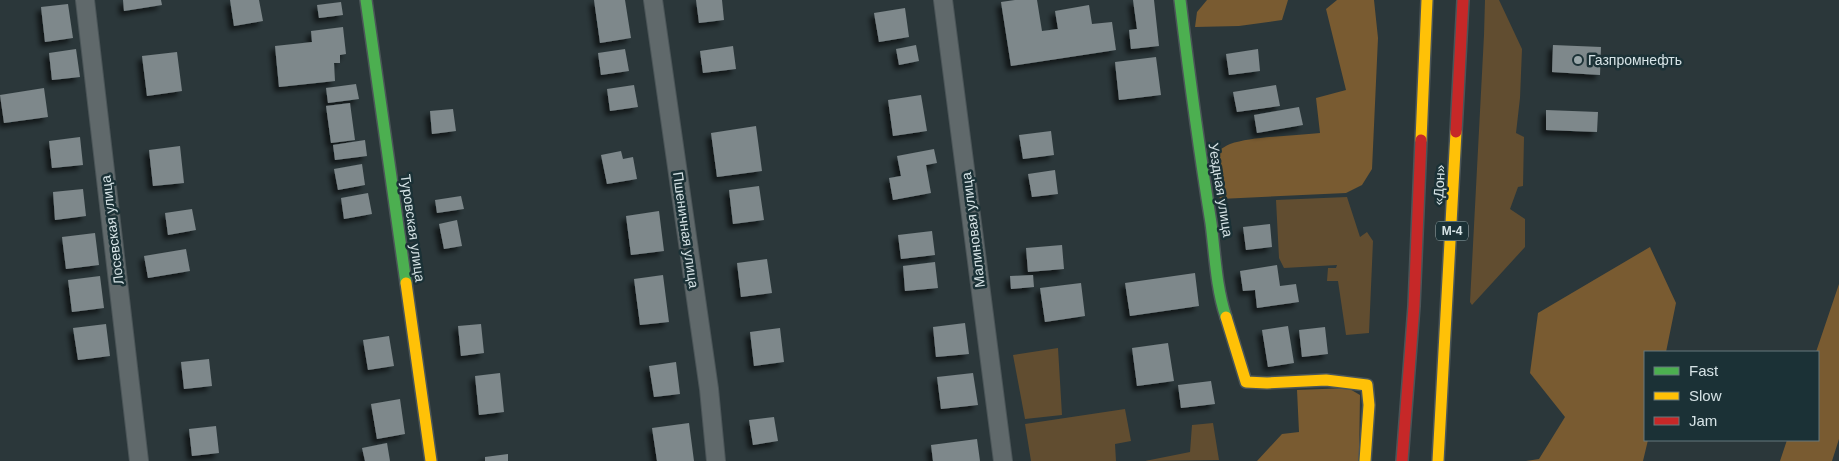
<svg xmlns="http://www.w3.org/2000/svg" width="1839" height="461" viewBox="0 0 1839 461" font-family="Arial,sans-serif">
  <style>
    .green { fill: #614d30 }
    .forest { fill: #795b31 }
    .building { fill: #7e888b; filter: url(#shadow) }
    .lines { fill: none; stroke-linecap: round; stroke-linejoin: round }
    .street-casing { stroke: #4b5558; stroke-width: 20 }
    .fast-casing { stroke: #4b5558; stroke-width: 14 }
    .slow-casing { stroke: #4b5558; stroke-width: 14 }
    .jam-casing { stroke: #4b5558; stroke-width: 14 }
    .street { stroke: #60696b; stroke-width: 18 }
    .fast { stroke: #4caf50; stroke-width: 11 }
    .slow { stroke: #ffc107; stroke-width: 11 }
    .jam { stroke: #c62828; stroke-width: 11 }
    .poi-dot { fill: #9aa7aa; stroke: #1b3136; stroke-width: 2 }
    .labels { text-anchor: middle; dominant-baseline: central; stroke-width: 5; stroke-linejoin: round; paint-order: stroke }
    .shield { fill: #1b3136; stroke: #9eaeb1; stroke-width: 1 }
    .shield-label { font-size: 12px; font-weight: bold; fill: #d6e3e6 }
    .poi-label { font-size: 14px; fill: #d6e3e6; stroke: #1b3136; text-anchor: start }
    .street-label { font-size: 14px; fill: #d6e3e6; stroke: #1b3136 }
  </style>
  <defs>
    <filter id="shadow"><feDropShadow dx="-4.5" dy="4.5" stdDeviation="2.5" flood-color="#0009"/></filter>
  </defs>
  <rect width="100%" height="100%" fill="#2b373a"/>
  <path class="green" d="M 1485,0 L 1499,0 L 1522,49 L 1520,98 L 1516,133 L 1524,137 L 1523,186 L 1518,187 L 1510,209 L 1525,219 L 1525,247 L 1472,305 L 1470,302 L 1484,35 Z
    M 1347,197 L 1360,237 L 1367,232 L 1373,241 L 1369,333 L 1346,335 L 1338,281 L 1327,281 L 1328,268 L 1336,268 L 1337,265 L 1284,268 L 1279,258 L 1276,200 Z
    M 1058,348 L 1062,415 L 1025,419 L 1013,355 Z
    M 1125,409 L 1131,441 L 1115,444 L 1116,461 L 1031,461 L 1025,424 Z
    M 1213,423 L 1219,460 L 1145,461 L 1190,452 L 1192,425 Z"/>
  <path class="forest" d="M 1207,0 L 1288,0 L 1282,20 L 1239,26 L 1195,27 L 1197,12 Z
    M 1337,0 L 1374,0 L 1378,38 L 1372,169 L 1362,185 L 1346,193 L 1220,199 L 1210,161 C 1213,154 1223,147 1230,144 C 1254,136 1294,136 1320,133 L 1316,98 L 1346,90 L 1326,9 Z
    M 1650,247 L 1676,303 L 1666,352 L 1645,352 L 1645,440 L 1648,440 L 1643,461 L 1526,461 L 1539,459 L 1565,417 L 1530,373 L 1538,313 Z
    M 1839,284 L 1839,439 L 1832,461 L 1780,461 L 1787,440 L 1818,440 L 1818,352 L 1816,352 Z
    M 1348,388 L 1360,395 L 1359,461 L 1257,461 L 1282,434 L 1299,432 L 1297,390 Z"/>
  <path class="building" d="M 123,0 L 161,0 L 162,5 L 124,11 Z
    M 230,0 L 259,0 L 263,21 L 234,26 Z
    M 594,0 L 625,0 L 631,38 L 600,43 Z
    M 696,0 L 722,0 L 724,20 L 699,23 Z
    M 1015,0 L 1037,0 L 1042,31 L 1058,29 L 1055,11 L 1089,5 L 1092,24 L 1112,22 L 1116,50 L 1011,66 L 1001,2 Z
    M 1133,0 L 1154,0 L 1159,46 L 1131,49 L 1129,30 L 1137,29 Z
    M 341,2 L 343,15 L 319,18 L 317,5 Z
    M 68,4 L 73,38 L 45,42 L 41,7 Z
    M 905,8 L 909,37 L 879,42 L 874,13 Z
    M 343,27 L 346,54 L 340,55 L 340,63 L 334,63 L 335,81 L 279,87 L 275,46 L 312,42 L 311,31 Z
    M 916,45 L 919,61 L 899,65 L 896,49 Z
    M 1553,45 L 1601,47 L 1600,75 L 1552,72 Z
    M 733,46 L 736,69 L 703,73 L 700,51 Z
    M 76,49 L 80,77 L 52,80 L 49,53 Z
    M 625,49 L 629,71 L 601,75 L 598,53 Z
    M 1258,49 L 1260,71 L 1229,75 L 1226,54 Z
    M 177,52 L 182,91 L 147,96 L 142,56 Z
    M 1156,57 L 1161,95 L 1119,100 L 1115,62 Z
    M 356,84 L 359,99 L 328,103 L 326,88 Z
    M 634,85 L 638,107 L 610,111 L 607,89 Z
    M 1276,85 L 1280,106 L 1237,112 L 1233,92 Z
    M 44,88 L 48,117 L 4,123 L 0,95 Z
    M 921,95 L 927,131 L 893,136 L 888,100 Z
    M 350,103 L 355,140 L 331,143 L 326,106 Z
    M 1299,107 L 1303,125 L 1257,133 L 1254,115 Z
    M 453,109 L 456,131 L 432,134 L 430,111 Z
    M 1546,110 L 1598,112 L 1597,132 L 1546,130 Z
    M 756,126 L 762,171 L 717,177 L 711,133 Z
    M 1051,131 L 1054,155 L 1023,159 L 1019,135 Z
    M 80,137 L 83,165 L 52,168 L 49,141 Z
    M 365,140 L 367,156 L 335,160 L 333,145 Z
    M 180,146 L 184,183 L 153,186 L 149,150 Z
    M 934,149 L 937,163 L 926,165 L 931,193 L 893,200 L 889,178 L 901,176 L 897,156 Z
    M 621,151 L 623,159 L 633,157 L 637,179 L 607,184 L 601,155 Z
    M 362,164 L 365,185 L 338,190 L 334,169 Z
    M 1055,170 L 1058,194 L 1032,197 L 1028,174 Z
    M 759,186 L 764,220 L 733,224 L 729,190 Z
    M 83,189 L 86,216 L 55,220 L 53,192 Z
    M 368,193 L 372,214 L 344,219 L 341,198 Z
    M 461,196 L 464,209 L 437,213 L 435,200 Z
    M 192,209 L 196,230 L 168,235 L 165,213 Z
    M 659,211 L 664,251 L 631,255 L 626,216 Z
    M 457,220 L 462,246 L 444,249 L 439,224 Z
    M 1270,224 L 1272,247 L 1246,250 L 1243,227 Z
    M 932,231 L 935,255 L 901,259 L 898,235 Z
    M 95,233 L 99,265 L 66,269 L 62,237 Z
    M 1062,245 L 1064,269 L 1028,272 L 1026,248 Z
    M 186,249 L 190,271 L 148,278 L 144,256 Z
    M 767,259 L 772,293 L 741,297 L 737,263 Z
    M 935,262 L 938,288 L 905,291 L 903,266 Z
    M 1277,265 L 1280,286 L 1296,284 L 1299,302 L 1257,308 L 1255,290 L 1243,291 L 1240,271 Z
    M 1195,273 L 1199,306 L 1130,316 L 1125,283 Z
    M 663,275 L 669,322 L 640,325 L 634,279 Z
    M 1033,275 L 1034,287 L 1011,289 L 1010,276 Z
    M 100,276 L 104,308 L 72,312 L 68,280 Z
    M 1081,283 L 1085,316 L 1045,322 L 1040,288 Z
    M 965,323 L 969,354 L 936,357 L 933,327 Z
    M 106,324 L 110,356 L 78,360 L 73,328 Z
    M 481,324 L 484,353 L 461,356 L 458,326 Z
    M 1288,326 L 1294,363 L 1268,367 L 1262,330 Z
    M 1325,327 L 1328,354 L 1302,357 L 1299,330 Z
    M 780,328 L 784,362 L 754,366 L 750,332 Z
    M 389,336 L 394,366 L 368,370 L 363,340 Z
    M 1168,343 L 1174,381 L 1137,386 L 1132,348 Z
    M 209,359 L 212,386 L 184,389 L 181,362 Z
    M 676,362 L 680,394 L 654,397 L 649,366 Z
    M 500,373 L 504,412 L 479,415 L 475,376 Z
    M 973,373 L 978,405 L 941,409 L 937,377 Z
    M 1211,381 L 1215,404 L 1181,408 L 1178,385 Z
    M 400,399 L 405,434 L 377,439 L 371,404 Z
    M 774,417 L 778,441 L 753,445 L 749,420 Z
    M 689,423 L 694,461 L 657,461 L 652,428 Z
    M 216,426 L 219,453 L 192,456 L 189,429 Z
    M 977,439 L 980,461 L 933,461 L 931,445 Z
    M 387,443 L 390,461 L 365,461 L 362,448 Z
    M 508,454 L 508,461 L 485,461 L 485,457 Z"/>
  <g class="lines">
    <g class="street-casing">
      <path id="street" d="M 85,0 L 139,461
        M 653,0 L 709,389 L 716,461
        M 943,0 L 1003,461"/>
    </g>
    <g class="fast-casing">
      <path id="fast" d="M 366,0 L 406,283
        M 1180,0 C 1189,74 1199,149 1211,223 C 1215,254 1216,287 1226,317"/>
    </g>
    <g class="slow-casing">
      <path id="slow" d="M 1421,140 L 1427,0
        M 406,283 L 431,461
        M 1226,317 L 1246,382 L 1267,383 L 1326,380 L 1367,385 L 1369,405 L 1365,461
        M 1438,461 L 1456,132"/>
    </g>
    <g class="jam-casing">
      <path id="jam" d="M 1456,132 L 1463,0
        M 1402,461 L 1414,306 L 1421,140"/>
    </g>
    <use href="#street" class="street"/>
    <use href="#fast" class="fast"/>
    <use href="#slow" class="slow"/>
    <use href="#jam" class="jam"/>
  </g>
  <circle class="poi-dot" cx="1578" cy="60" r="5"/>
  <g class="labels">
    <rect class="shield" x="1436" y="221.5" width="32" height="19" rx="4"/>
    <g class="shield-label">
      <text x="1452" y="231">М-4</text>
    </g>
    <g class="poi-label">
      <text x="1588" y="60">Газпромнефть</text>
    </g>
    <g class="street-label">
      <text transform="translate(1439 185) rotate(-87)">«Дон»</text>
      <text transform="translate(1221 190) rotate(81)">Уездная улица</text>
      <text transform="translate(413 228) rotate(82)">Туровская улица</text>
      <text transform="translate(112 230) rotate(-97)">Лосевская улица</text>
      <text transform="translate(686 230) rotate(82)">Пшеничная улица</text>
      <text transform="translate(973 230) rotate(-97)">Малиновая улица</text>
    </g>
  </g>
  <rect x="1644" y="351" width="175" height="90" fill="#1b3136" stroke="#66787c"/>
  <rect x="1654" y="367" width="25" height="8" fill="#4caf50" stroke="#66787c"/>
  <text x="1689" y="376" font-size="15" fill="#d6e3e6">Fast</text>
  <rect x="1654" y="392" width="25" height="8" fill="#ffc107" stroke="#66787c"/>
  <text x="1689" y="401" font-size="15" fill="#d6e3e6">Slow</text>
  <rect x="1654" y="417" width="25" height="8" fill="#c62828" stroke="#66787c"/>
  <text x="1689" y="426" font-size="15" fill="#d6e3e6">Jam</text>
</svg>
